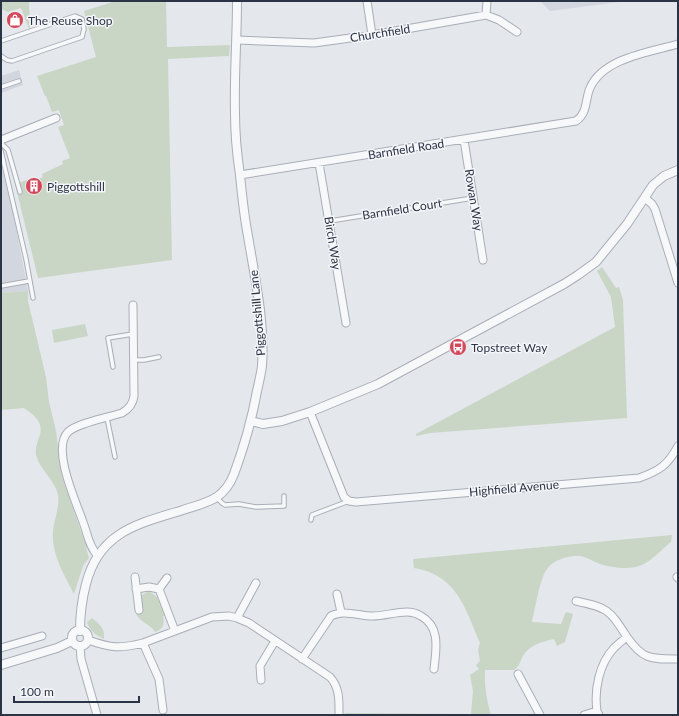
<svg xmlns="http://www.w3.org/2000/svg" width="679" height="716" viewBox="0 0 679 716" font-family="Lato,sans-serif">
  <style>
    .built { fill: #d2d6de }
    .green { fill: #c9d6c5 }
    .lines { fill: none; stroke-linecap: round; stroke-linejoin: round }
    .service-casing { stroke: #a9aeb7; stroke-width: 5.5 }
    .minor-casing { stroke: #a9aeb7; stroke-width: 9 }
    .tertiary-casing { stroke: #a9aeb7; stroke-width: 10 }
    .service { stroke: #f7f8fa; stroke-width: 3.5 }
    .minor { stroke: #f7f8fa; stroke-width: 7 }
    .tertiary { stroke: #f7f8fa; stroke-width: 8 }
    .labels { text-anchor: middle; dominant-baseline: central; stroke-width: 3; stroke-linejoin: round; paint-order: stroke }
    .poi-label { font-size: 12px; fill: #2b3445; stroke: #f4f6f9; text-anchor: start }
    .street-label { font-size: 12px; fill: #2b3445; stroke: #f4f6f9 }
  </style>
  <rect width="100%" height="100%" fill="#e4e7ec"/>
  <path class="built" d="M 540,1 L 627,1 L 550,11 Z
    M 19,70 L 23,85 L 1,93 L 1,76 Z
    M 1,164 L 13,212 L 28,291 L 1,293 Z"/>
  <path class="green" d="M 1,1 L 29,1 L 30,28 L 29,29 L 21,8 L 8,12 L 1,9 Z
    M 116,1 L 166,1 L 167,47 L 230,45 L 229,56 L 168,59 L 172,260 L 38,278 L 15,184 L 30,179 L 31,183 L 43,177 L 42,174 L 63,164 L 62,161 L 70,158 L 58,127 L 64,125 L 59,110 L 52,112 L 46,96 L 45,96 L 37,76 L 96,57 L 84,11 Z
    M 602,267 L 616,288 L 619,287 L 623,300 L 627,418 L 430,433 L 416,436 L 416,434 L 615,327 L 611,297 L 597,271 Z
    M 28,291 L 28,301 L 46,377 L 49,402 L 56,431 L 62,477 L 85,543 L 89,558 L 83,566 L 74,594 C 64,574 51,554 53,531 C 54,520 60,506 58,495 C 55,480 40,470 36,455 C 35,448 37,444 39,437 C 45,423 34,415 24,408 L 1,410 L 1,293 Z
    M 85,324 L 88,336 L 54,343 L 52,330 Z
    M 672,535 L 671,542 C 662,549 653,560 642,565 C 632,570 611,568 600,564 C 594,562 587,557 580,556 C 570,555 553,560 547,569 C 540,578 535,609 532,622 L 561,624 L 566,612 L 573,614 L 565,642 L 557,646 L 554,639 C 542,642 530,644 523,656 C 520,661 520,666 514,670 L 485,670 C 484,685 487,701 491,715 L 345,715 L 345,713 L 471,714 L 473,691 L 470,675 L 479,669 L 476,665 L 480,661 L 478,650 L 480,643 C 465,608 457,575 414,568 L 413,559 Z
    M 149,591 L 157,597 L 165,616 L 163,616 C 165,624 163,629 155,632 C 150,624 141,623 136,614 L 139,612 L 142,611 L 141,598 L 142,595 Z
    M 92,618 C 100,624 105,629 104,639 C 96,635 90,632 87,622 Z"/>
  <g class="lines">
    <g class="service-casing">
      <path id="service" d="M 1,41 L 75,16 L 82,19 L 84,29 L 82,37 L 12,61 L 7,60 L 1,56
        M 1,87 L 19,81
        M 1,143 L 8,150 L 20,192
        M 1,151 L 26,259 L 33,298
        M 330,221 L 473,198
        M 1,286 L 29,281
        M 134,360 L 144,360 L 159,357
        M 113,367 L 108,338 L 133,334
        M 107,418 L 115,457
        M 217,498 L 222,503 L 225,505 L 239,504 L 256,507 L 284,506 L 284,496
        M 311,520 L 312,515 L 349,501"/>
    </g>
    <g class="minor-casing">
      <path id="minor" d="M 367,1 L 372,35
        M 486,15 L 487,1
        M 237,40 L 314,43 L 372,35 L 486,15 L 499,20 L 517,32
        M 1,140 L 56,118
        M 464,140 L 483,260
        M 319,163 L 346,323
        M 240,175 L 576,121 C 588,113 585,99 590,88 C 603,58 650,52 678,44
        M 645,198 L 652,204 L 655,209 L 678,283
        M 310,412 L 344,497 L 349,501 L 356,502 L 639,478 C 659,471 668,465 678,446
        M 97,555 C 88,544 88,535 83,522 C 77,504 51,449 68,432 C 77,423 109,417 122,413 C 129,409 133,404 134,396 L 133,305
        M 135,577 L 139,610
        M 677,577 L 678,578
        M 136,589 L 149,587 L 159,589 L 167,578
        M 159,589 L 175,631
        M 337,594 L 341,612
        M 576,601 C 608,608 609,609 627,637
        M 237,618 L 249,623 L 330,677 C 340,688 339,701 339,715
        M 88,640 C 111,648 119,649 143,643 L 159,679 L 163,710
        M 143,643 L 212,617 L 229,616 L 237,618 L 256,583
        M 80,646 L 81,659 L 97,715
        M 1,648 L 42,636
        M 302,659 L 331,616 C 343,609 359,616 373,616 C 384,616 395,612 407,612 C 412,612 416,613 421,616 C 441,627 436,650 434,669
        M 518,674 L 540,715
        M 261,680 L 260,666 L 275,641
        M 597,711 C 594,690 599,664 614,648 C 618,644 623,640 627,637 C 643,660 651,659 678,659
        M 584,715 L 597,711 L 599,715"/>
    </g>
    <g class="tertiary-casing">
      <path id="tertiary" d="M 251,421 L 263,424 L 282,421 L 310,412 L 378,384 L 564,284 L 578,275 L 596,262 L 627,224 L 653,185 L 664,176 L 678,170
        M72 638a8 8 0 1 1 16 0a8 8 0 1 1-16 0Z
        M 80,631 C 80,615 82,599 86,584 C 99,532 137,524 183,510 C 207,502 224,500 234,474 C 244,447 252,419 257,391 C 259,382 261,374 262,366 C 265,322 255,279 248,236 C 244,216 242,195 240,175 C 237,155 235,134 235,113 C 234,76 237,38 237,1
        M 1,665 L 57,648 L 72,641"/>
    </g>
    <use href="#service" class="service"/>
    <use href="#minor" class="minor"/>
    <use href="#tertiary" class="tertiary"/>
  </g>
  <defs>
    <g id="shop-disc" transform="scale(0.9)"><circle r="9.5" fill="#d1495b" stroke="#f4f6f9"/><path d="M-5-2.5h2.3a2.7 3.5 0 0 1 5.4 0H5L5.5 6h-11ZM-1.5-2.5h3a1.5 2.3 0 0 0-3 0Z" fill="#fff"/></g>
    <g id="building-disc" transform="scale(0.9)"><circle r="9.5" fill="#d1495b" stroke="#f4f6f9"/><path d="M-4-6H4V6H1V3H-1V6H-4ZM-2.5-4.3h1.7v1.8h-1.7ZM.8-4.3h1.7v1.8H.8ZM-2.5-1h1.7V.8h-1.7ZM.8-1h1.7V.8H.8Z" fill="#fff"/></g>
    <g id="bus-disc" transform="scale(0.9)"><circle r="9.5" fill="#d1495b" stroke="#f4f6f9"/><path d="M-5-6H5V4H4V6H2V4H-2V6H-4V4H-5ZM-3.5-4V0h7V-4ZM-3.5 1.2v1.5H-2V1.2ZM2 1.2v1.5H3.5V1.2Z" fill="#fff"/></g>
  </defs>
  <g fill-rule="evenodd">
    <use href="#shop-disc" x="15" y="20"/>
    <use href="#building-disc" x="34" y="186"/>
    <use href="#bus-disc" x="458" y="347"/>
  </g>
  <g class="labels">
    <g class="poi-label">
      <text x="28" y="20">The Reuse Shop</text>
      <text x="47" y="186">Piggottshill</text>
      <text x="471" y="347">Topstreet Way</text>
    </g>
    <g class="street-label">
      <text transform="translate(380 33) rotate(-9)">Churchfield</text>
      <text transform="translate(406 149) rotate(-9)">Barnfield Road</text>
      <text transform="translate(474 200) rotate(81)">Rowan Way</text>
      <text transform="translate(402 209) rotate(-9)">Barnfield Court</text>
      <text transform="translate(333 243) rotate(81)">Birch Way</text>
      <text transform="translate(257 313) rotate(-95)">Piggottshill Lane</text>
      <text transform="translate(514 488) rotate(-5)">Highfield Avenue</text>
    </g>
  </g>
  <rect width="679" height="716" fill="none" stroke="#2b3445" stroke-width="4"/>
  <path d="M14 696v6h125v-6" fill="none" stroke="#2b3445" stroke-width="2"/>
  <text x="20" y="696" font-size="12" fill="#2b3445" stroke="#f4f6f9" stroke-width="3" paint-order="stroke">100 m</text>
</svg>
